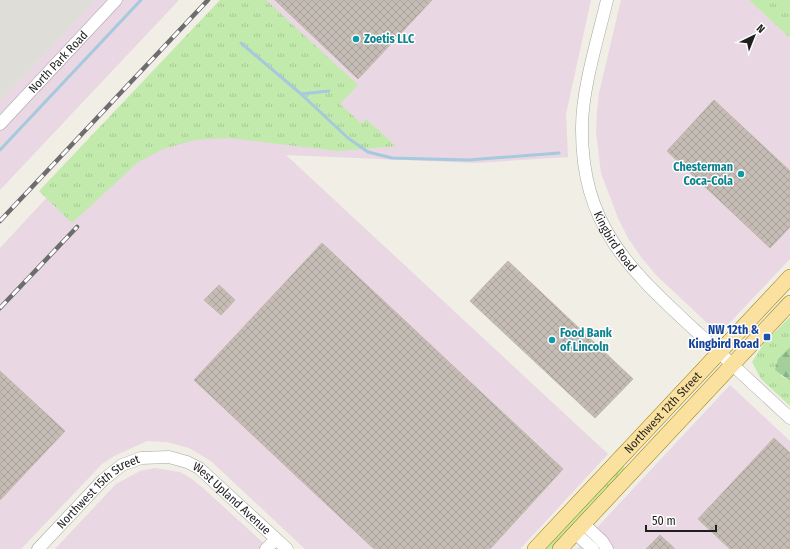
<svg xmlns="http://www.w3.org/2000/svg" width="790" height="549" viewBox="0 0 790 549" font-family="'Fira Sans Condensed',sans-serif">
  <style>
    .industrial { fill: #e9d7e3 }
    .airport { fill: #dfddd7 }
    .grass { fill: url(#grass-tufts) }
    .forest { fill: url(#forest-firs) }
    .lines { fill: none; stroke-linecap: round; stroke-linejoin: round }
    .stream { stroke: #a6c9dd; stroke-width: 3 }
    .building { fill: url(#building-cross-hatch); stroke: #c2b7a8 }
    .minor-casing { stroke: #a6a6a6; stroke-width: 13 }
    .major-casing { stroke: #9a7d01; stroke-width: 16 }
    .minor { stroke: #fff; stroke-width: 12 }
    .major { stroke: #fbe19f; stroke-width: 15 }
    .rail-casing { stroke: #6d6d6d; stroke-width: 4.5 }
    .rail { stroke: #fff; stroke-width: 3; stroke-dasharray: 9; stroke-linecap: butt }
    .culture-dot { fill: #0f9aa8; stroke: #fff; stroke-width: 1.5 }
    .transit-dot { fill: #1a4fb4; stroke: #fff; stroke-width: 1.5 }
    .labels { text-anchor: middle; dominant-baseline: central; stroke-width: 3; stroke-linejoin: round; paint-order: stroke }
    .culture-label { font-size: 12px; font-weight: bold; fill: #0d838f; stroke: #fff; text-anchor: start }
    .street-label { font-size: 12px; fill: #1f1f1f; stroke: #fff }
    .transit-label { font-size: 12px; font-weight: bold; fill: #164399; stroke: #fff; text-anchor: end }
  </style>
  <defs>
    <pattern id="grass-tufts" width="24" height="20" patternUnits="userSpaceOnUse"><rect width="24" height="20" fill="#c1eaac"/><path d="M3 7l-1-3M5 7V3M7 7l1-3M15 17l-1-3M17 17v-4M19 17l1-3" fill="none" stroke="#a5c894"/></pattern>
    <pattern id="forest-firs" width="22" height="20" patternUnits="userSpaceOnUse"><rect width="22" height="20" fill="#a2cf9a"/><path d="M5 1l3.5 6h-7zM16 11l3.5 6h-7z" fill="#8bb184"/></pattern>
    <pattern id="building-cross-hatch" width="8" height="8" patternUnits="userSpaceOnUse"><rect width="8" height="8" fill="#c5bdb5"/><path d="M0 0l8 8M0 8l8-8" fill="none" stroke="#a9a29b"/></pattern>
  </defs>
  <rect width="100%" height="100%" fill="#f0eee5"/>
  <path class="industrial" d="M 96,0 L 179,0 L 0,190 L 0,101 Z
    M 230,0 L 591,0 L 566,114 L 568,157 L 474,163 L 286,155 L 608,454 L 520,549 L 305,549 L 211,461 L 189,448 L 167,442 L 147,441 L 114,456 L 102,464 L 21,549 L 0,549 L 0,248 Z
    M 621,0 L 749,0 L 790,38 L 790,259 L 719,334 L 656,275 L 641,257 L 628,238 L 618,218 L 601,173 L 596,132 L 597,111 L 599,93 Z
    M 730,385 L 790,441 L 790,549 L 577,549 Z
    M 155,468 L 180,472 L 189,477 L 203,488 L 270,549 L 55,549 L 116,484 L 140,471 Z"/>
  <path class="airport" d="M 0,0 L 96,0 L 0,101 Z"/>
  <path class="grass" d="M 220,0 L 266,0 L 358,85 L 340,104 L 362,124 L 366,119 L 396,146 L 338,151 L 228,138 L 195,140 L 163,149 L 137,163 L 72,223 L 39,191 Z
    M 749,0 L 790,0 L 790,38 Z
    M 790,317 L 790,347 L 778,359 L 781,376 L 790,381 L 790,406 L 761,379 L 752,362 L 764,343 Z
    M 622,465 L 626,469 L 553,549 L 543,549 Z"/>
  <path class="forest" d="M 790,347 L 790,381 L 775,370 L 778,359 Z"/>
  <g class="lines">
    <path class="stream" d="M 241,43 L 301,94 L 348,138 L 368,152 L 392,158 L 468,160 L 559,153
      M 301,94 L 329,91
      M 0,150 L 141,0"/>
  </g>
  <path class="building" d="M 275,0 L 432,0 L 358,79 Z
    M 714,100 L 790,171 L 790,227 L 770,248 L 667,151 Z
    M 322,243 L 563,469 L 490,549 L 374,549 L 194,380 Z
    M 508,261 L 633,379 L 595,418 L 470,301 Z
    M 219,285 L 235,300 L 221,315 L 204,300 Z
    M 0,371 L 65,431 L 0,500 Z
    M 774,438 L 790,453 L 790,549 L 730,549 L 698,519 Z
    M 660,535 L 675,549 L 646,549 Z"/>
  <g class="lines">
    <g class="minor-casing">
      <g id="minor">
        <path id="s1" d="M 607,0 C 598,38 582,89 582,127 C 581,226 630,270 697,332 C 728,361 759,389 790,418"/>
        <path id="s2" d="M 0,124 L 116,0"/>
        <path d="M 584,524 L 602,541 L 607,549"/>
        <path d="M 575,533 L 593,549"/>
        <path id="s3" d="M 38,549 L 103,480 L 122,465 L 141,458 L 169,457 L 187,462 L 199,468 L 287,549"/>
        <path d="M 266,549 L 276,539"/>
      </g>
    </g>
    <g class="major-casing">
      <g id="major">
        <path id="s4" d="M 535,549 L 790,277"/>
        <path d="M 560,549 L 790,303"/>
      </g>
    </g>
    <use href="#minor" class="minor"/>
    <use href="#major" class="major"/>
    <g class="rail-casing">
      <path id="rail" d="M 0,221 L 208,0
        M 0,308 L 77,227"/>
    </g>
    <use href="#rail" class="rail"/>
  </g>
  <g class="culture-dot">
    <circle cx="356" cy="39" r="4"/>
    <circle cx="741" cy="174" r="4"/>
    <circle cx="552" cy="340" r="4"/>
  </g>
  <rect class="transit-dot" x="763" y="333" width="8" height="8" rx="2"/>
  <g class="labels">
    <g class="culture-label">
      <text x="364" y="39">Zoetis LLC</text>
      <text x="733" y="167" text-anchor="end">Chesterman<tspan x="733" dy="14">Coca-Cola</tspan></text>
      <text x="560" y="333">Food Bank<tspan x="560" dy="14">of Lincoln</tspan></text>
    </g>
    <g class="street-label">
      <text stroke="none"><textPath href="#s2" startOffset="85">North Park Road</textPath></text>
      <text stroke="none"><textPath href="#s1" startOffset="251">Kingbird Road</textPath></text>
      <text stroke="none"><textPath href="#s4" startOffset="187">Northwest 12th Street</textPath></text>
      <text stroke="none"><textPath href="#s3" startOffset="84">Northwest 15th Street</textPath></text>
      <text stroke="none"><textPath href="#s3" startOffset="244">West Upland Avenue</textPath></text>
    </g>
    <g class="transit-label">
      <text x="759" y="330">NW 12th &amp;<tspan x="759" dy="14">Kingbird Road</tspan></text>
    </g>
  </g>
  <g transform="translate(754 36) rotate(43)" stroke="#ffffff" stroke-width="3" paint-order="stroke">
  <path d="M0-3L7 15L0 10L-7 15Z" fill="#1f1f1f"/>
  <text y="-6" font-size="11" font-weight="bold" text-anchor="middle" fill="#1f1f1f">N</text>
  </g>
  <path d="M646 525v6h70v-6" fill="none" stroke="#1f1f1f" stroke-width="2"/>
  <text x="652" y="525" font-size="12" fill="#1f1f1f" stroke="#ffffff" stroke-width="3" paint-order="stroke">50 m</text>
</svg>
